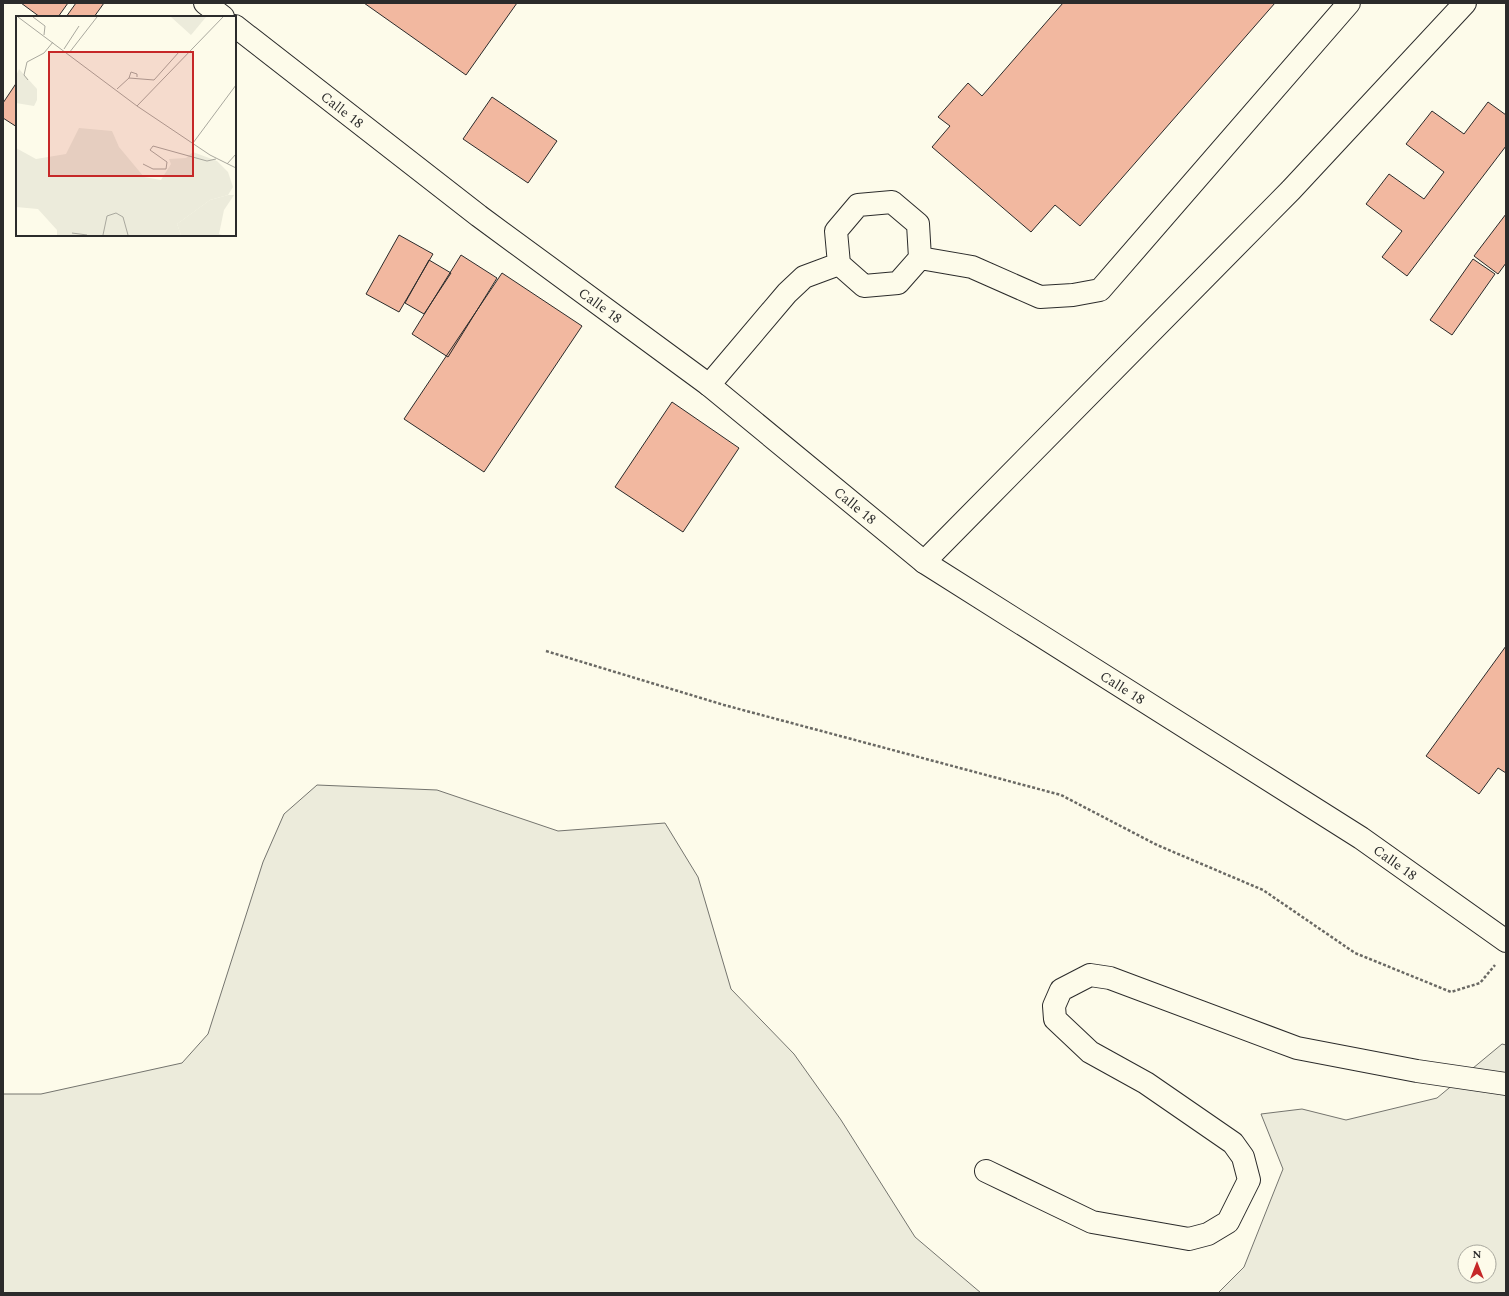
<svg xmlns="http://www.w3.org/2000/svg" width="1509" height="1296" viewBox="0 0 1509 1296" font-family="Spectral,serif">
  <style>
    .grass { fill: #ecebdb; stroke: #74746e; fill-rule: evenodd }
    .building { fill: #f2b8a0; stroke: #2b2b2b }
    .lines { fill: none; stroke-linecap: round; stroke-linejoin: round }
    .minor-casing { stroke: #2b2b2b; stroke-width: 24 }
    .major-casing { stroke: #2b2b2b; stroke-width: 24 }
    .path { stroke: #6a6964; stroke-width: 2.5; stroke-dasharray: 3 2; stroke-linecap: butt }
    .minor { stroke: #fdfbea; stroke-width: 22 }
    .major { stroke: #fdfbea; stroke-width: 22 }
    .labels { text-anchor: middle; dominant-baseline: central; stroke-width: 3; stroke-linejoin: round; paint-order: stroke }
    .street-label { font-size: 14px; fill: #2b2b2b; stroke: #fdfbea }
    .inset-road { fill: none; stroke: #a9a89e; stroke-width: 1 }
    .view { fill: #c62828; fill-opacity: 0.15; stroke: #c62828; stroke-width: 2 }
    .inset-edge { fill: none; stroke: #2b2b2b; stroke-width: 2 }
  </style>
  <rect width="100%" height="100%" fill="#fdfbea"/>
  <path class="grass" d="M 317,785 L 437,790 L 558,831 L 665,823 L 698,877 L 731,989 L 794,1054 L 841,1120 L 915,1237 L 981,1293 L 3,1293 L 3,1094 L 41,1094 L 182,1063 L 208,1034 L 263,862 L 284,814 Z
    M 1502,1044 L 1506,1045 L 1506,1293 L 1218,1293 L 1244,1267 L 1283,1169 L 1261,1114 L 1302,1109 L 1346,1120 L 1437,1098 ZM 1465,1252 L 1489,1252 L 1489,1276 L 1465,1276 Z"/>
  <path class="building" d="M 21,3 L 68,3 L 58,17 L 40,17 Z
    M 76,3 L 104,3 L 94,17 L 66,17 Z
    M 364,3 L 517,3 L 466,75 Z
    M 1063,3 L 1275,3 L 1080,226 L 1055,205 L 1031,232 L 932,147 L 950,126 L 938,117 L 968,83 L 982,96 Z
    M 17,82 L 17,127 L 3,118 L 3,103 Z
    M 492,97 L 557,141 L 528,183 L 463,139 Z
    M 1488,102 L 1506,115 L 1506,146 L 1407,276 L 1382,257 L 1402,231 L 1366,204 L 1389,174 L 1424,199 L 1444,172 L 1406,144 L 1432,111 L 1464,134 Z
    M 1506,214 L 1506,263 L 1498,274 L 1474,256 Z
    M 399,235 L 433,254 L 399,312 L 366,294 Z
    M 461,255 L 497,278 L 448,357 L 412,334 Z
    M 1473,259 L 1495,274 L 1452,335 L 1430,320 Z
    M 429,260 L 451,273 L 424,314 L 405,303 Z
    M 502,273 L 582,326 L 484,472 L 404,419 Z
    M 672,402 L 739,448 L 683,532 L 615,487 Z
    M 1506,646 L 1506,773 L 1498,768 L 1479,794 L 1426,756 Z"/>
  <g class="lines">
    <g class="minor-casing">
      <path id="minor" d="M 892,202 L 918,224 L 920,258 L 898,283 L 864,286 L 839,264 L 836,231 L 858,205 Z
        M 920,258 L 972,267 L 1040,297 L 1073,295 L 1100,290 L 1349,3
        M 709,385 L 787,293 L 804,277 L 839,264
        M 924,562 L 1291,190 L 1465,3
        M 986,1171 L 1092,1222 L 1189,1239 L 1208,1234 L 1228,1222 L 1249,1180 L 1243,1157 L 1233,1143 L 1146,1083 L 1090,1052 L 1055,1019 L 1054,1006 L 1061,990 L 1090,975 L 1110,978 L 1297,1048 L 1417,1071 L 1506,1084"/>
    </g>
    <g class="major-casing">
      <g id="major">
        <path d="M 205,3 L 223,17"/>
        <path id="s1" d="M 235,26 L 479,216 L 709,385 L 924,562 L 1361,838 L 1506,941"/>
      </g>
    </g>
    <path class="path" d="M 546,651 L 724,705 L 1061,795 L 1157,845 L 1263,890 L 1355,953 L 1451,992 L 1480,983 L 1495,965"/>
    <use href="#minor" class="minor"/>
    <use href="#major" class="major"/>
  </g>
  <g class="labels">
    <g class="street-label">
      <text stroke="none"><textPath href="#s1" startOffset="136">Calle 18</textPath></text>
      <text stroke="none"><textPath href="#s1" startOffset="460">Calle 18</textPath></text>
      <text stroke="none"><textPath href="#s1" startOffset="784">Calle 18</textPath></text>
      <text stroke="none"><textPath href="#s1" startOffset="1108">Calle 18</textPath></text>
      <text stroke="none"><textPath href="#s1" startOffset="1432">Calle 18</textPath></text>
    </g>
  </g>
  <g transform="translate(16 16)">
    <rect width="220" height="220" fill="#fdfbea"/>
    <path d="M 155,1 L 190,1 L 175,19 ZM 63,112 L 96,115 L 103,131 L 128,161 L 145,164 L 155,148 L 153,143 L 170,142 L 177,136 L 201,145 L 212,156 L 217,171 L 212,179 L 194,184 L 161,208 L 165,219 L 41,219 L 41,214 L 22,193 L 0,191 L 0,132 L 20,143 L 50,138 Z" fill="#ecebdb"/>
    <path d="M 3,53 L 21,73 L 21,84 L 18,90 L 0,87 L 0,60 ZM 212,179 L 218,179 L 208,194 L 203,218 L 206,219 L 165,219 L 161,208 L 194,184 Z" fill="#ecebdb"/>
    <path class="inset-road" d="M 2,1 L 121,90 L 194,139 L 220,152M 17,1 L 29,10 L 28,19M 48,33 L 63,10M 53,37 L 81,1M 113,62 L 138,64 L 163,36M 12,64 L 8,59 L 11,46 L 28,37 L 37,26M 101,73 L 113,62 L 115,56 L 121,58 L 121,61M 121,90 L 207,1M 177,127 L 220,69M 127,148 L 137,153 L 150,153 L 151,146 L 134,134 L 137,130 L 191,145 L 200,143M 211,148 L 220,138M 56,217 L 71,219M 87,219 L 91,200 L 100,197 L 107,201 L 112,219"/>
    <path class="view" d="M 33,36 L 177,36 L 177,160 L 33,160 Z"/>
    <rect width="220" height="220" class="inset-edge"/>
  </g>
  <rect width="1509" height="1296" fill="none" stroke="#2b2b2b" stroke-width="8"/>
  <g transform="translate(1477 1264)"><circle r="19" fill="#fdfbea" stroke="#a9a89e"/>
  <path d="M0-3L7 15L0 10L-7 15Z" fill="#c62828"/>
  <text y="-6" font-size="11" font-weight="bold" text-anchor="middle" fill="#2b2b2b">N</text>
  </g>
</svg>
